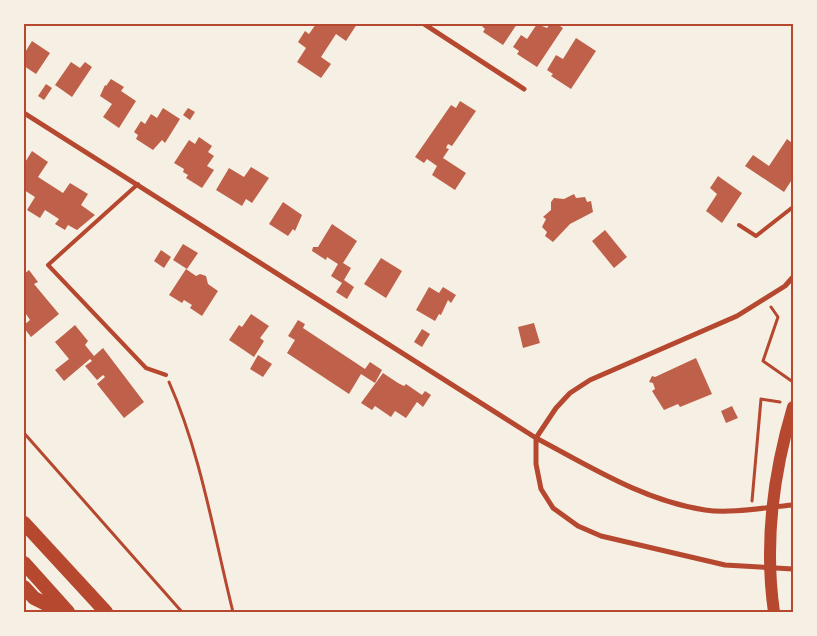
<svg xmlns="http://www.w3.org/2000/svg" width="817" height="636" viewBox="0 0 817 636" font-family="Spectral,serif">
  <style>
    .building { fill: #bf614a }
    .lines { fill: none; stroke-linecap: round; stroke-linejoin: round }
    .path { stroke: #b5482f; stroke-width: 3 }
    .service { stroke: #b5482f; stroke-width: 4 }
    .minor { stroke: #b5482f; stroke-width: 5 }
    .primary { stroke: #b5482f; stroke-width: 12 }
    .trunk { stroke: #b5482f; stroke-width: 14 }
    .neatline { fill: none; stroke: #b5482f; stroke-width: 2 }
  </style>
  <rect width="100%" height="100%" fill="#f6efe4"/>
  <path class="building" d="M 316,24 L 357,24 L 346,41 L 336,34 L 321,57 L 331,64 L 321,78 L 297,62 L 306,48 L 298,42 L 305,31 L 309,34 Z
    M 480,24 L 517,24 L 503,45 L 483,32 L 485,29 Z
    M 537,24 L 547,28 L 550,24 L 557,24 L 563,28 L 537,67 L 517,54 L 519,51 L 513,47 L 521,35 L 527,39 Z
    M 576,38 L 596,51 L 571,89 L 551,76 L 553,74 L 547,70 L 556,55 L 563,59 Z
    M 32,41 L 50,53 L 36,74 L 24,66 L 24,54 Z
    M 71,62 L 80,68 L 85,62 L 92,67 L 72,97 L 55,85 Z
    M 111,79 L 124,87 L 121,91 L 136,101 L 119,128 L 103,117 L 112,104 L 100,96 L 105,85 L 106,86 Z
    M 46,84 L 52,88 L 44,100 L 38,96 Z
    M 460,101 L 476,111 L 452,146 L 448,144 L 446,148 L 449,149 L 443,158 L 466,173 L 455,190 L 432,175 L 437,166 L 427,159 L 424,163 L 415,157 L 451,105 L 456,108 Z
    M 163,108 L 180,119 L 165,143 L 162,140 L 153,150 L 136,139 L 138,135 L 134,132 L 141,121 L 145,124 L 151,114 L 157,118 Z
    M 188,108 L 195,112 L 190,120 L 183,115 Z
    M 199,137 L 212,146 L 208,152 L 214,156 L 207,166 L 214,170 L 202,188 L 186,178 L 188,175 L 183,172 L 184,169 L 174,163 L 189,140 L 195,144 Z
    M 793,138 L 793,178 L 784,192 L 745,166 L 753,155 L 769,166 L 787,139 L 791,142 Z
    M 32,151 L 48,162 L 38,177 L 63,193 L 70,183 L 88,194 L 81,205 L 95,215 L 77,230 L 68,225 L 65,230 L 55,224 L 59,219 L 45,210 L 40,218 L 27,210 L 35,197 L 24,190 L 24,164 Z
    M 251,167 L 269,178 L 252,203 L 246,199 L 242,206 L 216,190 L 229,168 L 244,177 Z
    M 718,176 L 742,193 L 722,223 L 706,211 L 717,194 L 710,188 Z
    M 574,194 L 576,198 L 585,197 L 587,202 L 591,201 L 593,212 L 570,224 L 553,242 L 545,236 L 547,232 L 542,227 L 546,219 L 543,217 L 551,210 L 551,202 L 554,198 L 564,199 Z
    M 283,202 L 302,215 L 295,231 L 293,229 L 288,236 L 269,224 Z
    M 332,224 L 357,241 L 343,263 L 351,268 L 344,280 L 354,287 L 347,299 L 336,292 L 342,283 L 331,276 L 338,264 L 327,257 L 326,260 L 312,251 L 313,247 L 318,247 Z
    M 605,230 L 627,257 L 614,268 L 592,241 Z
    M 183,244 L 198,253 L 187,269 L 173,260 Z
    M 161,250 L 171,257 L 164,268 L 154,261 Z
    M 381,258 L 402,271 L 386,298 L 364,284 Z
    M 186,269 L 196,276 L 200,274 L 206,276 L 208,284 L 218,291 L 202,316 L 190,308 L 192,305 L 184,300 L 182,303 L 169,295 Z
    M 29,270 L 38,282 L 34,284 L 59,314 L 31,337 L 24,328 L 24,325 L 30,320 L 24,311 L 24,274 Z
    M 429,287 L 439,293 L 443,287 L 456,295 L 451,303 L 448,300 L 441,315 L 439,314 L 435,321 L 416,310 Z
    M 251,314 L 269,326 L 260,338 L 264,341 L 254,357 L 229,340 L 239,325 L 242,327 Z
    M 298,320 L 305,324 L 303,328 L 365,369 L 370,362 L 382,370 L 375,383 L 361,374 L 349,394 L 287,353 L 295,340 L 288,336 Z
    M 534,323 L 540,343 L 523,348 L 518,327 Z
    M 75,325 L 88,341 L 85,345 L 94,356 L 103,348 L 144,402 L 124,418 L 97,384 L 105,377 L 103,375 L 97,380 L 85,366 L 92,361 L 90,359 L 64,381 L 55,370 L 69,359 L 55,342 Z
    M 422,329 L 430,334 L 422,347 L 414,342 Z
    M 258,355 L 272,364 L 263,377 L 250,369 Z
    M 696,358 L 712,394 L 680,407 L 678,404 L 664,410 L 652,391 L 655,389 L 653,383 L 649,382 L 652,376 L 655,377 Z
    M 383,373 L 398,383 L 404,386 L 406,384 L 422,395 L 425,391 L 431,395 L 423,407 L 417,402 L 406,418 L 395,411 L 391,417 L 375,406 L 372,410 L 361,403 Z
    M 732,406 L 738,418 L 726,423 L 721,411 Z"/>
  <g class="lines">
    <path class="path" d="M 771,307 L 778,317 L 763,361 L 793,382
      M 169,382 C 201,454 214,536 233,612
      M 24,433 L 182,612
      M 752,501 L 761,399 L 780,402"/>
    <path class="service" d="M 138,184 L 48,265 L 146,368 L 166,375
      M 739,225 L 756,236 L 793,207"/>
    <path class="minor" d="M 424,24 L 524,89
      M 24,113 L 536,438 C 589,466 644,501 705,510 C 731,514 767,507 793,505
      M 793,277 L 785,286 L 737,316 L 590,380 L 570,393 L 556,408 L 536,438 L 536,464 L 541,489 L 553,508 L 578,526 L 601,536 L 725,565 L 793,569"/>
    <path class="primary" d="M 774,612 C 764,542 773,474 793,407"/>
    <path class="trunk" d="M 24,523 L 106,612
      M 24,563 L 68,612
      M 24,587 L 34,598 L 62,612"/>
  </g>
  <rect width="817" height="636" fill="none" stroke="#f6efe4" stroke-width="50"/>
  <rect x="25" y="25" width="767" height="586" class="neatline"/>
</svg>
